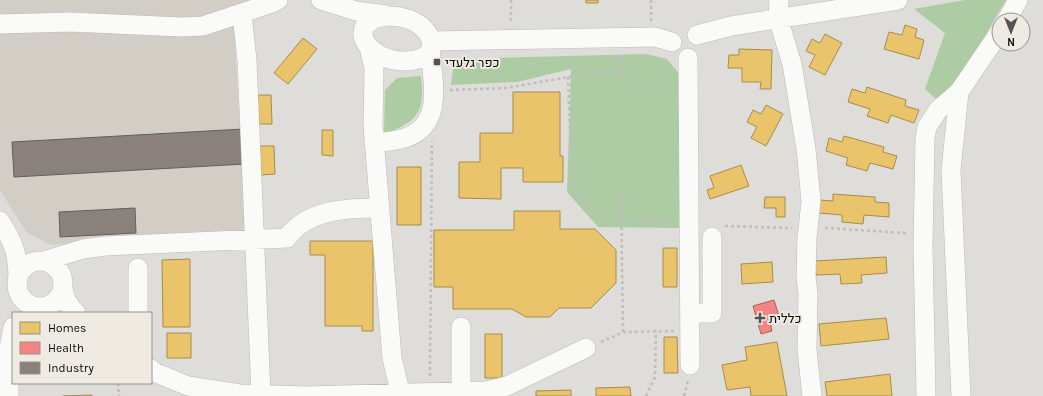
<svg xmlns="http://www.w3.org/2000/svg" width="1043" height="396" viewBox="0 0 1043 396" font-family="Karla,Heebo,sans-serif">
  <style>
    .built { fill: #d3cec5 }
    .green { fill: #aecca4 }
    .homes { fill: #e9c46a; stroke: #a78c4d }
    .health { fill: #f28482; stroke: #ad605e }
    .industry { fill: #8a817c; stroke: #645e5a }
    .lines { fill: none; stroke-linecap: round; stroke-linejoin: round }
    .minor-casing { stroke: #bbbbb7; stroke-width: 20 }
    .path { stroke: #bfbebd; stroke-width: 2.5; stroke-dasharray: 3 3; stroke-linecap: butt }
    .minor { stroke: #fafaf9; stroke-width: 19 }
    .poi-dot { fill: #565452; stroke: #efebe3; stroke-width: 1.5 }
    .labels { text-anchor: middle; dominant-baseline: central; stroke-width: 4; stroke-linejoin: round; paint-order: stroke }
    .poi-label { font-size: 13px; fill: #0c0b09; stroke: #efebe3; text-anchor: start }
  </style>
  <rect width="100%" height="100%" fill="#deddd9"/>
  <path class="built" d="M 0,0 L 249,0 L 247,1 L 234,26 L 246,229 L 51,245 L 26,232 L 0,190 Z"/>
  <path class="green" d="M 965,0 L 1006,0 L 959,80 L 936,99 L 925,89 L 945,33 L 914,9 Z
    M 646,54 L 667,59 L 681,76 L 681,228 L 598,227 L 567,192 L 571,69 L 517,82 L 451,85 L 454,59 Z
    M 421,76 C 425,113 418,121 384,134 L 385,90 L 397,78 Z"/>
  <path class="homes" d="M 586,0 L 598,0 L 598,3 L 586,3 Z
    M 905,25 L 917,29 L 915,37 L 924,40 L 919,59 L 884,49 L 889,32 L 902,35 Z
    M 825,34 L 842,43 L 825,75 L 809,67 L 815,55 L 806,51 L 812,39 L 820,43 Z
    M 303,38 L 317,49 L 288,84 L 274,73 Z
    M 739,49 L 772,50 L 771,89 L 760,89 L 761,82 L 742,82 L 742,68 L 728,68 L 729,55 L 739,55 Z
    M 867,87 L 906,100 L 905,106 L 919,110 L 914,123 L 891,115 L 888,123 L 867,116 L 870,109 L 848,102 L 852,89 L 865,93 Z
    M 513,92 L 560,92 L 560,156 L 563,156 L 563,182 L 523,182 L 523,168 L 501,168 L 501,199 L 459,198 L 459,162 L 480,162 L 480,133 L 513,133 Z
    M 258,95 L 271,95 L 272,124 L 259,124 Z
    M 766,105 L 783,114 L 766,146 L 751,138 L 757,127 L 747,122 L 753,110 L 761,114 Z
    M 322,130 L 333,130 L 333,156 L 322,155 Z
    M 844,136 L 884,147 L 883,152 L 897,156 L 893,169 L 870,163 L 867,171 L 846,165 L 848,158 L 826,151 L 829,138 L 842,142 Z
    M 260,146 L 274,146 L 275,174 L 261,175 Z
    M 741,165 L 749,186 L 710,199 L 707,190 L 714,188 L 710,176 Z
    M 397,167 L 421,167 L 421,225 L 397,225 Z
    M 833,194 L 875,197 L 875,202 L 889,203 L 889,217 L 864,215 L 863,224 L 842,222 L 842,215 L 819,213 L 820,200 L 833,201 Z
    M 765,197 L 785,197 L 785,217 L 776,217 L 776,208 L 764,208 Z
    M 514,211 L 560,211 L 560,229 L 595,229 L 616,250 L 616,283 L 591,308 L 559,308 L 550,317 L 526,317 L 512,309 L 453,309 L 453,287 L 434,287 L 434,230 L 514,230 Z
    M 310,241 L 373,241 L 373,331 L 362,331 L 362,326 L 325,326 L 325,255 L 310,255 Z
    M 663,248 L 677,248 L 677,287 L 663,287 Z
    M 886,257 L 887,273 L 861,275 L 862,283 L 841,284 L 840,274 L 816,275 L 815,261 Z
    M 190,259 L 190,327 L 163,327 L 162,260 Z
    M 772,262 L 773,282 L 742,284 L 741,264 Z
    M 886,318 L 889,339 L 821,346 L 819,324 Z
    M 167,333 L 191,333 L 191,358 L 167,358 Z
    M 485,334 L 502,334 L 502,378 L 485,378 Z
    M 664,337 L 677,337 L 678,373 L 664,373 Z
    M 777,342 L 787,396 L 751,396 L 750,387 L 727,390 L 722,365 L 747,360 L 745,347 Z
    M 890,374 L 892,396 L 827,396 L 825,382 Z
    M 630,387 L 631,396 L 596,396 L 596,388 Z
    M 571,390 L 571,396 L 536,396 L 536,391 Z
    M 92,395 L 92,396 L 63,396 Z"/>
  <path class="health" d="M 774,300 L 780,319 L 770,322 L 772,331 L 761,334 L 753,306 Z"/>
  <path class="industry" d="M 243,129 L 245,164 L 14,177 L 12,142 Z
    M 135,208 L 136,233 L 60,237 L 59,212 Z"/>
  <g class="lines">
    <g class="minor-casing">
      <path id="minor" d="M 321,0 L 356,11 L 386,15
        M 779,0 L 778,18 L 792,64 L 799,106 L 806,149 L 811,201 L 807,238 L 806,276 L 808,294 L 807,350 L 812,396
        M 242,14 L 247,60 L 261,395
        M 387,16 C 401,16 416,20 425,30 C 453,61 391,73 368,46 C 363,40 361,33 365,26 L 373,19 Z
        M 1007,20 L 1018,0
        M 0,24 L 70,22 L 182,27 L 203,26 L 272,3 L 278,0
        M 697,35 L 731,26 L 898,0
        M 431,41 L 655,37 L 672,42
        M 369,47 L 374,69 L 373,126 L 392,358 L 401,396
        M 688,58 L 690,365
        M 374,143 C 385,142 396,141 405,138 C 444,125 433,82 430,51
        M 0,221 C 14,243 18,254 18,280
        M17 284a23 23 0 1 1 46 0a23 23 0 1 1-46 0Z
        M 44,261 L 83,249 L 105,246 L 287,238 C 307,209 348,208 380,208
        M 63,288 C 64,298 68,306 76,313
        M 138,313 L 138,268
        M 690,313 L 712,313 L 712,237
        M 461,327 L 461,396
        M 151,369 L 154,372 L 188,386 L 240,394 L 306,396 L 486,391 L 507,386 L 586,348
        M 9,396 L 9,348 L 13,327
        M 926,396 L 923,245 L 925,139 L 927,127 L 938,110 L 959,92
        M 961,396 L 951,170 L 959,92 L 999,33"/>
    </g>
    <path class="path" d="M 511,0 L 511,23
      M 651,21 L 651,0
      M 622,76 L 623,54
      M 568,77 L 572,184 L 594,216 L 622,220 L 674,224
      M 450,90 L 506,88 L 608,70 L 639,83 L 671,93
      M 621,191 L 623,332
      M 725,226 L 792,228
      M 825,228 L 907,233
      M 601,342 L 623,332 L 674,331
      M 430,376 L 432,141
      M 118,383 L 119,396
      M 646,396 L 655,377 L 656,331
      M 684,396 L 688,381"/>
    <use href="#minor" class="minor"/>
  </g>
  <g class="poi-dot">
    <rect x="433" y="58" width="8" height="8" rx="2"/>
    <path d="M758 312h4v4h4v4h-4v4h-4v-4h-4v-4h4z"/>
  </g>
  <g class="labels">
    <g class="poi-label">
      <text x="445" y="62">כפר גלעדי</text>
      <text x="769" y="318">כללית</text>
    </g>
  </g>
  <rect x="12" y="312" width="140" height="72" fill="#efebe3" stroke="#94918c"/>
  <rect x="20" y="322" width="20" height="12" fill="#e9c46a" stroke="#94918c"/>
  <text x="48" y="332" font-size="12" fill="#0c0b09">Homes</text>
  <rect x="20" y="342" width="20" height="12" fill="#f28482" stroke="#94918c"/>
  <text x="48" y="352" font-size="12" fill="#0c0b09">Health</text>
  <rect x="20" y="362" width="20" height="12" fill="#8a817c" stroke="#94918c"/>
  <text x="48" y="372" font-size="12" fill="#0c0b09">Industry</text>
  <g transform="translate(1011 32) rotate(180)"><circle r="19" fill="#efebe3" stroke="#94918c"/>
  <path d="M0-3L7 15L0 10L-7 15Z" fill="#565452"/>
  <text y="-6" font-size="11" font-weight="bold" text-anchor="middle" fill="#0c0b09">N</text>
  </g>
</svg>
